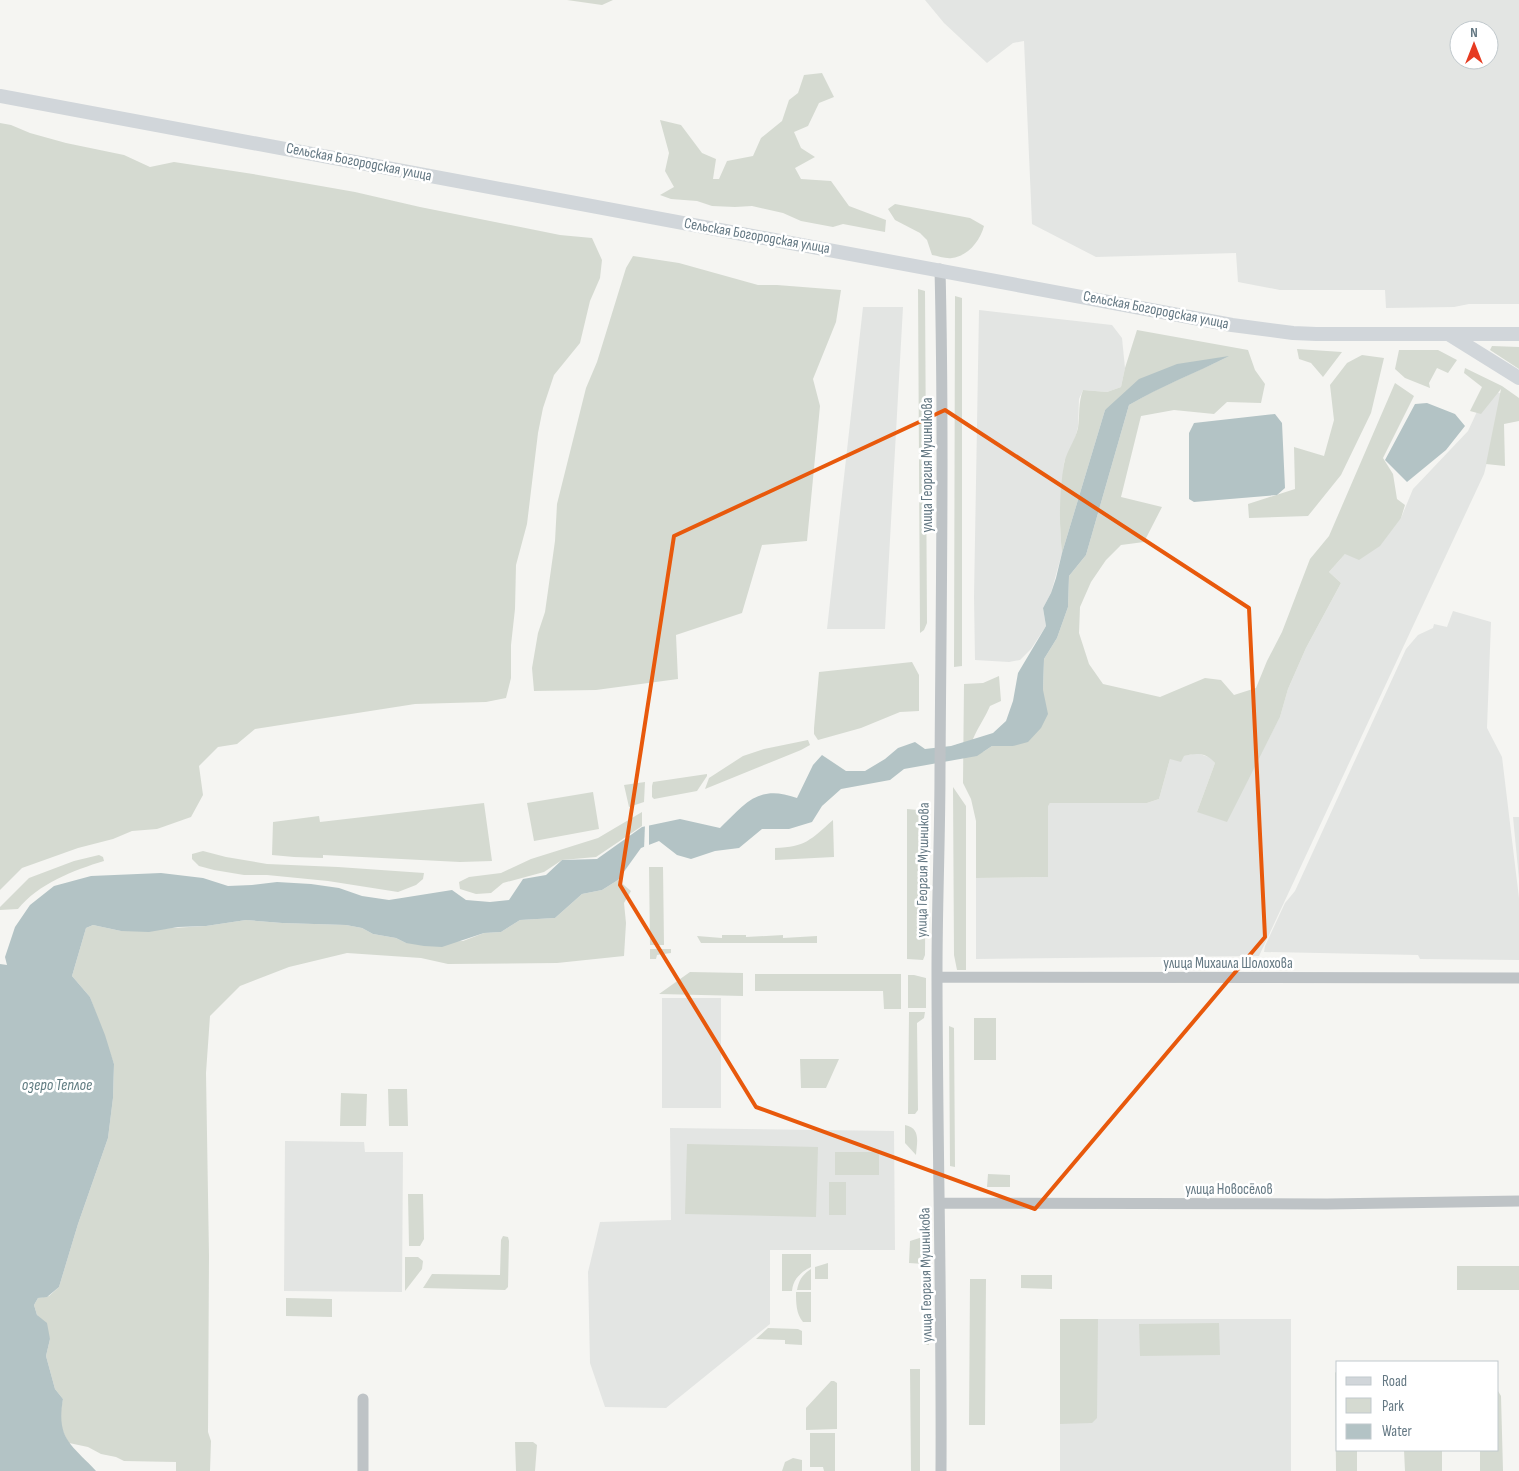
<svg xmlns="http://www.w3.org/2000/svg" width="1519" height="1471" viewBox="0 0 1519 1471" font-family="'Sofia Sans Condensed',sans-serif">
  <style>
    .built { fill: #e3e5e3; fill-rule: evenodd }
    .green { fill: #d5dad1 }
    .water { fill: #b3c3c5 }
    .pier { fill: #f5f5f2 }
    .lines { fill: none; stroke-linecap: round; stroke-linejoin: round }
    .minor { stroke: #bec3c6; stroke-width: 11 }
    .major { stroke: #d1d6da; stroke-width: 14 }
    .marked { fill: none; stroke: #e8590c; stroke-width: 4; stroke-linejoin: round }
    .labels { text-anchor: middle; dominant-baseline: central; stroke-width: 5; stroke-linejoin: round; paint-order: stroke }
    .street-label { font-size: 15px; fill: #647883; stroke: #fff }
    .water-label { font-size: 16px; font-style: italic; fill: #5f7b80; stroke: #fff }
  </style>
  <rect width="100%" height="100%" fill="#f5f5f2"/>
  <path class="built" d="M 925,0 L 1519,0 L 1519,304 L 1469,304 L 1454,307 L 1386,308 L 1385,290 L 1280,290 L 1238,282 L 1236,253 L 1096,257 L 1032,224 L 1024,41 L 1013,43 L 987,63 L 944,23 ZM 1459,30 L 1489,30 L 1489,60 L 1459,60 Z
    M 863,307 L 903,307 L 885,629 L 827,629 Z
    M 979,310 L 1112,325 L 1122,338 L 1125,368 L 1121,387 L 1107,392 L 1083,390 L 1079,399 L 1078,427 L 1074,442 L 1064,462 L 1060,529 L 1062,553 L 1051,593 L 1043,608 L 1046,626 L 1031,649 L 1020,660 L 1009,662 L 975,660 L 974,597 Z
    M 1488,388 L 1504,395 L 1484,474 L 1259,956 L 976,959 L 976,878 L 1048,877 L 1048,805 L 1050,803 L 1147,803 L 1159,799 L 1170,759 L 1197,753 L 1211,758 L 1215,763 L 1197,812 L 1247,780 L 1280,717 L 1288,689 L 1306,648 L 1341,583 L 1329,572 L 1345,554 L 1401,518 L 1413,489 L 1468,431 Z
    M 1453,611 L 1491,622 L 1487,728 L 1502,757 L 1519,898 L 1519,960 L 1420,959 L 1418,955 L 1264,952 L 1265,946 L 1285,903 L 1295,891 L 1406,649 L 1418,635 L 1433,628 L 1434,624 L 1447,627 Z
    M 1513,817 L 1519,817 L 1519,879 Z
    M 662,998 L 721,998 L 721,1108 L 662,1108 Z
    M 670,1128 L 894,1131 L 895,1250 L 770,1250 L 770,1324 L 666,1408 L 605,1407 L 590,1363 L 588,1272 L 600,1222 L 671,1220 Z
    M 285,1141 L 364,1142 L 365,1152 L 403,1152 L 402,1292 L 284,1291 Z
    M 1060,1319 L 1291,1319 L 1291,1471 L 1060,1471 Z"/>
  <path class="green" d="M 567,0 L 613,0 L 602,5 Z
    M 822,73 L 834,97 L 819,103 L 808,126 L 794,132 L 801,148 L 815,157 L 795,168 L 801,179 L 831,181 L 849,206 L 886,220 L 885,232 L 843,224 L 833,227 L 801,221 L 783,213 L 752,206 L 735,207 L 712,206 L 697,201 L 671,199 L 660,195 L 674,187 L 665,171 L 669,153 L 660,120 L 681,125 L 702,153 L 716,159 L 713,179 L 719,179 L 727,161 L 753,156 L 761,138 L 782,121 L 789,100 L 798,93 L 804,75 Z
    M 0,123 L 11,125 L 30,133 L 66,143 L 124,155 L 150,167 L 174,162 L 253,174 L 355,192 L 420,207 L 560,235 L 592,238 L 602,260 L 600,278 L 590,301 L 580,343 L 554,375 L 543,408 L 538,433 L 527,524 L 516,565 L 515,609 L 511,645 L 511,678 L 506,698 L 486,702 L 415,704 L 255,729 L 237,744 L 218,747 L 199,766 L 203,795 L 191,817 L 157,829 L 132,831 L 113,839 L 78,848 L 22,868 L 0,890 Z
    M 895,204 L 970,218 L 984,226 C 980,241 968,256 952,258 C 946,259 938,256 932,255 L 927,240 L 920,233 L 895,220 L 888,209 Z
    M 633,256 L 679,263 L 758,285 L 777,285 L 841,290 L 836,322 L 813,379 L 820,406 L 807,541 L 762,545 L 742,613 L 676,635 L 678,679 L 596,690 L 534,691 L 532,668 L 538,633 L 545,612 L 555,541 L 557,504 L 586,388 L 597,362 L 626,268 Z
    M 918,289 L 925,291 L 927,623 L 924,630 L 920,633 Z
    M 955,296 L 962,298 L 962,666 L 954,667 Z
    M 1137,330 L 1248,350 L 1255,370 L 1265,384 L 1261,403 L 1227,402 L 1214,414 L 1174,410 L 1141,416 L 1121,497 L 1162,507 L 1144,542 L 1121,545 L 1106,560 L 1091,582 L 1080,607 L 1079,633 L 1089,664 L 1103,684 L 1160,697 L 1205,678 L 1221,680 L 1234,695 L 1256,688 L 1267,661 L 1282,632 L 1310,559 L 1329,536 L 1395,383 L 1414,396 L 1383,458 L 1393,474 L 1397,499 L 1405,505 L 1401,518 L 1380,546 L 1359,560 L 1345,554 L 1329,572 L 1341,583 L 1306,648 L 1288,689 L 1280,717 L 1227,822 L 1197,812 L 1215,763 C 1206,752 1196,753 1184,756 L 1181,762 L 1170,759 L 1159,799 L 1147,803 L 1050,803 L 1048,806 L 1048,877 L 976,878 L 976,821 L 971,799 L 963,783 L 964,684 L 983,683 L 999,676 L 1001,701 L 990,706 C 985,718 978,727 973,739 L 983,752 L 992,746 L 1013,746 L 1043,690 L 1044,659 L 1057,638 L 1068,607 L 1069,576 L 1086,555 L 1129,405 C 1160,386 1195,373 1227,357 L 1105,410 L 1062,553 C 1059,524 1059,493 1064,464 C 1066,452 1075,441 1078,428 C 1080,415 1078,403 1083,390 L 1107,392 L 1121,387 L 1125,368 Z
    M 1492,346 L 1519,347 L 1519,369 L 1490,350 Z
    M 1297,349 L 1342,352 L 1323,377 L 1311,363 L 1299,359 Z
    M 1399,350 L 1438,350 L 1457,360 L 1448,373 L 1437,368 L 1429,383 L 1430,388 L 1405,378 L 1395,369 Z
    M 1362,355 L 1384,358 L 1371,413 L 1341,475 L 1308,516 L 1249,518 L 1248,504 L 1295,489 L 1294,447 L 1324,456 L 1334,420 L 1330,385 L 1347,363 Z
    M 1465,368 L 1502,386 L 1519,398 L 1519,421 L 1504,424 L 1505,466 L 1486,464 L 1501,389 L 1481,414 L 1470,411 L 1482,387 L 1464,373 Z
    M 912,662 L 919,675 L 919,711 L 900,712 L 861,728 L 818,740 L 814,734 L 814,728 L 819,672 Z
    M 808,740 L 810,745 L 801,750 L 705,789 L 709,778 L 743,756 L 764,749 Z
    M 707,774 L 707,776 L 697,791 L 654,799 L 652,797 L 652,786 L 653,782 Z
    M 645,782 L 644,802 L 629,807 L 624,785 Z
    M 953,787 L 966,806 L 966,970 L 957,970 L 954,955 Z
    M 593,792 L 599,829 L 534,841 L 527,803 Z
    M 484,803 L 492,861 L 460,862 L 323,855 L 323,858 L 294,857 L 272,855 L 273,822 L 319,816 L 320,822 Z
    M 907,809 L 918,810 L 926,816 L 925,955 L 923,960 L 907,959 Z
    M 642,812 L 642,826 L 596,857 L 562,860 L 544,872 L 503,883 L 491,893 L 476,894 L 460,889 L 459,882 L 469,877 L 501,873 L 531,859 L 598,838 Z
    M 833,820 L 834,857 L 775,860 L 775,848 C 806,847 810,840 833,820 Z
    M 203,851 L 226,857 L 267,864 L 338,867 L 424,873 L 423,879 L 416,885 L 398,892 L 328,881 L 267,875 L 244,875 L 214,870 L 199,866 L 192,859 L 192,854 Z
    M 99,855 L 103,857 L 104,861 C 74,870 38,884 18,909 L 0,910 L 0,907 L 29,878 L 74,861 Z
    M 649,867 L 663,867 L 664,945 L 650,945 Z
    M 618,880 L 631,891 L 624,903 L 626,923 L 624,956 L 557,963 L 448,964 L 421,958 L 347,953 L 289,967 L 240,986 L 210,1016 L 206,1073 L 209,1256 L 208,1432 L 211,1441 L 210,1471 L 176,1471 L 176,1462 L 124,1461 L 116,1457 L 101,1454 L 88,1447 L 69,1443 C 59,1427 59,1418 63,1399 L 55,1389 L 46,1356 L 50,1339 L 37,1315 L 34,1305 L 38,1298 L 49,1296 L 59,1287 L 78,1224 L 108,1138 L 113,1098 L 114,1064 L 90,997 L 72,976 L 86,928 L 93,925 L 121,931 L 206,926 L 246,920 L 282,923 L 346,925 L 362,928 L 373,934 L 396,938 L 406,943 L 463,941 L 484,933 L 501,932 L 520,920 L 555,918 L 582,894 L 602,890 Z
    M 722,935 L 746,935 L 746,937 L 783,935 L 783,938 L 817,936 L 817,943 L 701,943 L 697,936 L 722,938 Z
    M 650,949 L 671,949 L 671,953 L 657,955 L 656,959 L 650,959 Z
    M 690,972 L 743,973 L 743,996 L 659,994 Z
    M 755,974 L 901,974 L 901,1009 L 884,1009 L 883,991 L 755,991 Z
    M 908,975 L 914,975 L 926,978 L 926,1008 L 908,1008 Z
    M 909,1012 L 925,1012 L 924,1018 L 917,1023 L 918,1110 L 915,1114 L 908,1114 Z
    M 974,1018 L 996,1018 L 996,1060 L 974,1060 Z
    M 949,1026 L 954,1028 L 955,1167 L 950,1166 Z
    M 800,1059 L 839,1059 L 826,1088 L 801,1088 Z
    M 388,1089 L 407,1089 L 408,1126 L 389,1126 Z
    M 341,1093 L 367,1094 L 366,1126 L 340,1126 Z
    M 905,1125 C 921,1128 917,1142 916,1155 L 905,1143 Z
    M 687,1144 L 818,1147 L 816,1217 L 685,1214 Z
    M 835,1152 L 879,1152 L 879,1175 L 835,1175 Z
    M 988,1174 L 1010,1175 L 1010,1187 L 987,1187 Z
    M 829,1182 L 846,1182 L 846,1215 L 829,1215 Z
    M 408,1194 L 423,1194 L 424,1239 L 420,1246 L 409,1246 Z
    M 929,1235 L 929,1345 L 924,1345 L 924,1264 L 909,1263 L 910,1241 Z
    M 503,1236 L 508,1237 L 509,1241 L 508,1287 L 505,1290 L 423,1288 L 432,1274 L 500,1275 L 501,1240 Z
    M 782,1254 L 811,1254 L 811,1267 C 801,1272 793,1279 792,1291 L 782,1291 Z
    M 405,1257 L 418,1257 L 423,1261 L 422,1269 L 405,1291 Z
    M 828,1263 L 828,1279 L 815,1279 L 815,1267 Z
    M 1457,1266 L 1519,1266 L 1519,1290 L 1457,1290 Z
    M 811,1269 L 811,1290 L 797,1290 C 799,1280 802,1275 811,1269 Z
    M 1021,1275 L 1052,1275 L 1052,1289 L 1021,1288 Z
    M 970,1279 L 986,1279 L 985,1425 L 969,1425 Z
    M 796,1292 L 811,1292 L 811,1322 L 803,1322 C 796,1314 796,1302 796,1292 Z
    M 286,1298 L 332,1299 L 332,1317 L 286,1316 Z
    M 1060,1319 L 1098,1319 L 1097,1418 L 1092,1423 L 1060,1424 Z
    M 1219,1323 L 1220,1355 L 1140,1356 L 1139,1324 Z
    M 768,1328 L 798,1329 L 802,1331 L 802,1345 L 785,1344 L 785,1340 L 756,1339 Z
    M 910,1369 L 920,1369 L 920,1471 L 911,1471 Z
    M 1338,1369 L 1338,1450 L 1357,1450 L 1357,1471 L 1336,1471 L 1335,1373 Z
    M 831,1381 L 834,1381 L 837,1383 L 837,1429 L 806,1430 L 806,1408 Z
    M 1498,1391 L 1501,1396 L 1503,1471 L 1480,1471 L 1480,1450 L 1498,1450 Z
    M 810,1433 L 835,1433 L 835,1471 L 824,1471 L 823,1467 L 810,1467 Z
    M 515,1442 L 533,1442 L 537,1445 L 535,1471 L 516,1471 Z
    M 1404,1450 L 1442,1450 L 1442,1471 L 1405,1471 Z
    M 793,1458 L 802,1460 L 802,1471 L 782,1471 L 785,1462 Z"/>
  <path class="water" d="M 1229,356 C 1196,373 1161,386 1129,405 L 1086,555 L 1069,576 L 1068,607 L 1057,638 L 1044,659 L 1043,690 L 1048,714 L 1041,728 L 1028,742 L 1013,746 L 992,746 L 977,756 L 904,769 L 890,780 L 841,789 L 822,806 L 812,822 L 789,829 L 762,829 L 739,848 L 715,851 L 691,859 L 677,855 L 659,841 L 641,848 L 618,880 L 602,890 L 582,894 L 555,918 L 520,920 L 501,932 L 484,933 L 442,947 L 424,946 L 406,943 L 396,938 L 373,934 L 362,928 L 346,925 L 282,923 L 246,920 L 206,926 L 178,927 L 149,932 L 121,931 L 93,925 L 86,928 L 72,976 L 90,997 L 105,1035 L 114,1064 L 113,1098 L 108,1138 L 78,1224 L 59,1287 L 47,1297 L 38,1298 L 34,1305 L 37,1315 L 47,1323 L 50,1339 L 46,1356 L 55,1389 L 63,1399 C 56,1439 71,1444 96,1471 L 0,1471 L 0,964 L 7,965 L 5,957 L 15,927 L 30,905 L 54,886 L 91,876 L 161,873 L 203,878 L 228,886 L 252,885 L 277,882 L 311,884 L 339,888 L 362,896 L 389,900 L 452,890 L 466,900 L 490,902 L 509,900 L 523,879 L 546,875 L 562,860 L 597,859 L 642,827 L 680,819 L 720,828 C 746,803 758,784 797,798 L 813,765 L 822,755 L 846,771 L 865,771 L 885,759 L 898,748 L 915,742 L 925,749 L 951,746 L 993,733 L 1006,721 L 1013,701 L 1018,673 L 1046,626 L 1043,608 L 1051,593 L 1056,578 L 1062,553 L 1105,410 L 1139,379 L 1177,364 Z
    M 1427,403 L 1455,414 L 1465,426 L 1446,450 L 1407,482 L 1385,460 L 1415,404 Z
    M 1275,414 L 1282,423 L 1285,488 L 1277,495 L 1194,502 L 1189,499 L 1189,433 L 1194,423 Z"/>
  <path class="pier" d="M 649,823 L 649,848 L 644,850 L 645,824 Z"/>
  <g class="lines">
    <path class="minor" d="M 940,269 C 944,436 941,604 940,771 C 940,837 937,903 937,970 C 937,1137 942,1304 941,1471
      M 937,977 L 1519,978
      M 940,1203 L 1327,1204 L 1519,1201
      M 363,1399 L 363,1471"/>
    <path class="major" d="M 0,96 L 1232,325 L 1293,333 L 1316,334 L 1519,334
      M 1450,335 L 1519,378"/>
  </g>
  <path class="marked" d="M 945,410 L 1249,608 L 1265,937 L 1035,1209 L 756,1107 L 620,885 L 674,536 Z"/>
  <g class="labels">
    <g class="street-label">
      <text transform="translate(359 162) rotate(11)">Сельская Богородская улица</text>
      <text transform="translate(757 236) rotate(10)">Сельская Богородская улица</text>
      <text transform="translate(1156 310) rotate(11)">Сельская Богородская улица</text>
      <text transform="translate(927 465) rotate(-90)">улица Георгия Мушникова</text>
      <text transform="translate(923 870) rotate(-89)">улица Георгия Мушникова</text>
      <text x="1228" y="963">улица Михаила Шолохова</text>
      <text x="1229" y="1189">улица Новосёлов</text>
      <text transform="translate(926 1275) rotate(-91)">улица Георгия Мушникова</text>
    </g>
    <g class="water-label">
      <text x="57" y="1085">озеро Теплое</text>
    </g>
  </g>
  <rect x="1336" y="1361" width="162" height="90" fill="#ffffff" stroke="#c1c9cd"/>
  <rect x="1346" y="1377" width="25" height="8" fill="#d1d6da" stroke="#c1c9cd"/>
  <text x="1382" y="1386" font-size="15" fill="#647883">Road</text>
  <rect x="1346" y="1398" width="25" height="15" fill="#d5dad1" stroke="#c1c9cd"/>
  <text x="1382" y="1411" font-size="15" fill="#647883">Park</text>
  <rect x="1346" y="1424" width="25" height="15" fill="#b3c3c5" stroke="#c1c9cd"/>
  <text x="1382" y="1436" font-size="15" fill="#647883">Water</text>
  <g transform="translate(1474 45)"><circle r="24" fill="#ffffff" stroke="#c1c9cd"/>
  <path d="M0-4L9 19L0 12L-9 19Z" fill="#e63b21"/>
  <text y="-8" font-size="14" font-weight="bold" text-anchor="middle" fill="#647883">N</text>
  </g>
</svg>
